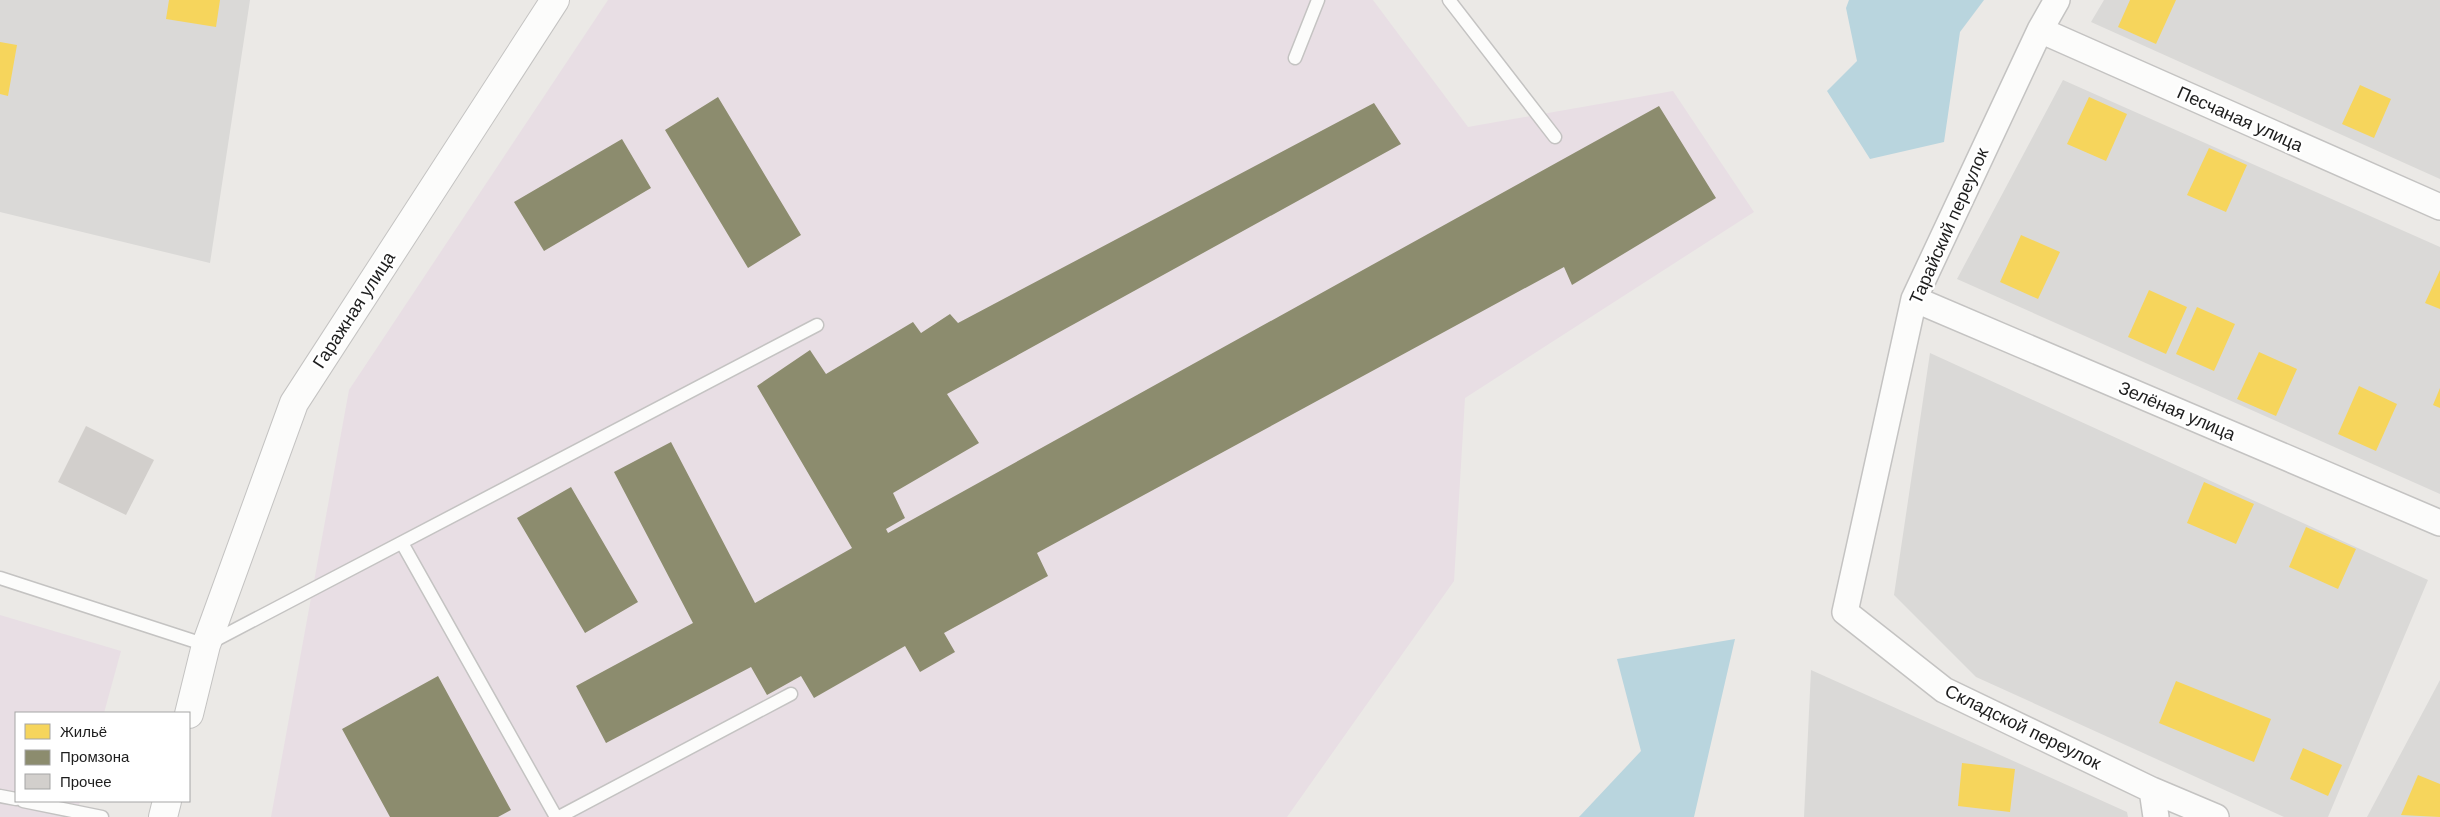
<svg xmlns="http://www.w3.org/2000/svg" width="2440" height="817" viewBox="0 0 2440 817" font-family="'DM Sans',sans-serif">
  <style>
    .residential { fill: #dad9d7 }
    .industrial { fill: #e8dee4 }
    .water { fill: #b9d5de }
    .homes { fill: #f6d55c }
    .industry { fill: #8c8c6e }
    .building { fill: #d2cfcc }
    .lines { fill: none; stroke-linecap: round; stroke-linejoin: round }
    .service-casing { stroke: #c4c3c2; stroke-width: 15 }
    .minor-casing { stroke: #c4c3c2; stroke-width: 28 }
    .tertiary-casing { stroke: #c4c3c2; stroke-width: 30 }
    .service { stroke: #fcfcfb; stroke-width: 12 }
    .minor { stroke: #fcfcfb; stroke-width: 25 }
    .tertiary { stroke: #fcfcfb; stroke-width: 28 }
    .labels { text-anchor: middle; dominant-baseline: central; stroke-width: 5; stroke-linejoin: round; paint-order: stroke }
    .street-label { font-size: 18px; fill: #1d1d1d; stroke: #fff }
  </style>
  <rect width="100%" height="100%" fill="#ebe9e6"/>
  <path class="residential" d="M 0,0 L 250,0 L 210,263 L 0,212 Z
    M 2104,0 L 2440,0 L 2440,179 L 2091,22 Z
    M 2063,80 L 2440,247 L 2440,494 L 1957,279 Z
    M 1930,353 L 2428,580 L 2328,817 L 2284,817 L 1976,677 L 1894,595 Z
    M 1811,670 L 2127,812 L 2128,817 L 1804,817 Z
    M 2440,680 L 2440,817 L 2367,817 Z"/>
  <path class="industrial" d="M 608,0 L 1373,0 L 1468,127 L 1673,91 L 1754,212 L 1465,398 L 1454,581 L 1287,817 L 271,817 L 349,390 Z
    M 0,615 L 121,651 L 104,713 L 16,713 L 16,801 L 80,801 L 76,817 L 0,817 Z"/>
  <path class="water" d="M 1849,0 L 1984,0 L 1960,32 L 1944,142 L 1870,159 L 1827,91 L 1857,61 L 1846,8 Z
    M 1735,639 L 1694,817 L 1579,817 L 1641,751 L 1617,659 Z"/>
  <path class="homes" d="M 169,0 L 220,0 L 216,27 L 166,19 Z
    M 2130,0 L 2176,0 L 2156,44 L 2118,27 Z
    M 0,42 L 17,45 L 8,96 L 0,94 Z
    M 2360,85 L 2391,99 L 2374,138 L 2342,124 Z
    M 2089,97 L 2127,114 L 2106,161 L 2067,144 Z
    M 2209,148 L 2247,165 L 2226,212 L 2187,195 Z
    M 2021,235 L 2060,252 L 2038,299 L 2000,282 Z
    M 2440,270 L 2440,309 L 2425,303 Z
    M 2149,290 L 2187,307 L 2166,354 L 2128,337 Z
    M 2197,307 L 2235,324 L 2214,371 L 2176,354 Z
    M 2259,352 L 2297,369 L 2276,416 L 2237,399 Z
    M 2359,386 L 2397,404 L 2376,451 L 2338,434 Z
    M 2440,388 L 2440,408 L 2433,405 Z
    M 2204,482 L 2254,504 L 2236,544 L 2187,523 Z
    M 2306,527 L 2356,549 L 2338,589 L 2289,567 Z
    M 2176,681 L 2271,719 L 2254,762 L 2159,723 Z
    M 2303,748 L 2342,765 L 2328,796 L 2290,779 Z
    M 1962,763 L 2015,769 L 2010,812 L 1958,806 Z
    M 2418,775 L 2440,784 L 2440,817 L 2401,815 Z"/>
  <path class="industry" d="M 718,97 L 801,235 L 748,268 L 665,130 Z
    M 1374,103 L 1401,144 L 947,394 L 979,443 L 893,493 L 905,518 L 886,529 L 888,533 L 1659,106 L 1716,198 L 1572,285 L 1564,267 L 1037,553 L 1048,576 L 944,633 L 955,652 L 920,672 L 905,646 L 814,698 L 801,676 L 767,695 L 751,667 L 606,743 L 576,686 L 693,623 L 614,472 L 671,442 L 755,603 L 852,548 L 757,386 L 810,350 L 826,374 L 913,322 L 921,333 L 950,314 L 958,323 Z
    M 622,139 L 651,188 L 544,251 L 514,202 Z
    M 571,487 L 638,602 L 585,633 L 517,518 Z
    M 438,676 L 511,810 L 498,817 L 390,817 L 342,729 Z"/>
  <path class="building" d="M 86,426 L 154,460 L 126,515 L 58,482 Z"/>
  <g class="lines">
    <g class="service-casing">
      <path id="service" d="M 1449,0 L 1555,137
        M 1295,58 L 1318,0
        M 402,543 L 556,817
        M 0,578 L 206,645 L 817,325
        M 0,796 L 16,799
        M 23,801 L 102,817
        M 559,817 L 791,694"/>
    </g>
    <g class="minor-casing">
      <path id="minor" d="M 2057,0 L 2040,30 L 1914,299 L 1845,612 L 1944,690 L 2152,790 L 2216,817
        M 2040,30 L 2440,207
        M 1914,299 L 2440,523
        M 2152,790 L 2156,817"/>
    </g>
    <g class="tertiary-casing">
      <path id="tertiary" d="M 189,714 L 206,645 L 294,403 L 555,0
        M 163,817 L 167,801"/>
    </g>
    <use href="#service" class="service"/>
    <use href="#minor" class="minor"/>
    <use href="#tertiary" class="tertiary"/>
  </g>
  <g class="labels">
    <g class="street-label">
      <text transform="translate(2240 119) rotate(24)">Песчаная улица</text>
      <text transform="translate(1949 226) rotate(-66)">Тарайский переулок</text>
      <text transform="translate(354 310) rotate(-57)">Гаражная улица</text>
      <text transform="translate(2177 411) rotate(23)">Зелёная улица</text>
      <text transform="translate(2023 727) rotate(26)">Складской переулок</text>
    </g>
  </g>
  <rect x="15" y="712" width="175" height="90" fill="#ffffff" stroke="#a5a5a5"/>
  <rect x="25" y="724" width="25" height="15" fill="#f6d55c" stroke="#a5a5a5"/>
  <text x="60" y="737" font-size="15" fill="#1d1d1d">Жильё</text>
  <rect x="25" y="750" width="25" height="15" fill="#8c8c6e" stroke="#a5a5a5"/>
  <text x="60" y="762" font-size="15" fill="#1d1d1d">Промзона</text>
  <rect x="25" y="774" width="25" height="15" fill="#d2cfcc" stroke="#a5a5a5"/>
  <text x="60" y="787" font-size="15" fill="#1d1d1d">Прочее</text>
</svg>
